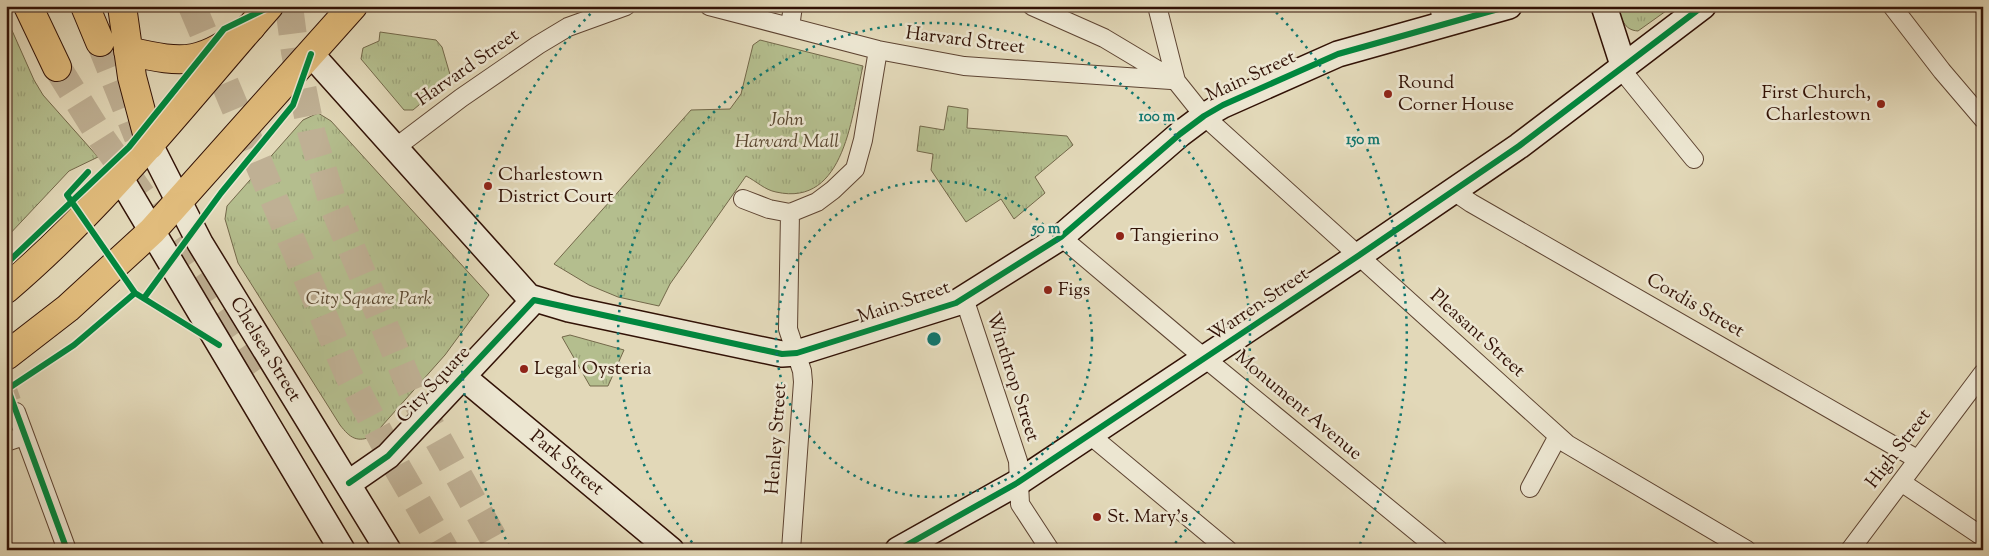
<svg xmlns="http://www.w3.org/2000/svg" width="1989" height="556" viewBox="0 0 1989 556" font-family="'Sorts Mill Goudy',serif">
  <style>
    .grass { fill: url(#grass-tufts); stroke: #73684a }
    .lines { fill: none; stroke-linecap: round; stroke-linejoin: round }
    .street-tunnel { stroke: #bfb094; stroke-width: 18; stroke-dasharray: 18 9; stroke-linecap: butt }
    .highway-tunnel { stroke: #bfb094; stroke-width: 28; stroke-dasharray: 28 14; stroke-linecap: butt }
    .street-casing { stroke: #5e4432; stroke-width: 20 }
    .secondary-casing { stroke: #321206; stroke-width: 28 }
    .primary-casing { stroke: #321206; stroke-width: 30 }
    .highway-casing { stroke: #321206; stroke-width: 30 }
    .street { stroke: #ece6d1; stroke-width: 18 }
    .secondary { stroke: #ece6d1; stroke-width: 25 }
    .primary { stroke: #e1bc7c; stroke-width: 28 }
    .highway { stroke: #e1bc7c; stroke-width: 28 }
    .cycleway-casing { stroke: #ece6d1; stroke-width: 9 }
    .cycleway { stroke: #00873e; stroke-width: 6 }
    .ring { fill: none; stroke: #0f766e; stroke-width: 2.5; stroke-dasharray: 2.5 5 }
    .poi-dot { fill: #8f2418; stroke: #ece6d1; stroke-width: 2 }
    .labels { text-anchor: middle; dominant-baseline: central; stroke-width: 5; stroke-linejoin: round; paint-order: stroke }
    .street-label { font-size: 19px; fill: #321206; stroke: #ece6d1 }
    .poi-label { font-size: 19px; fill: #321206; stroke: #ece6d1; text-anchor: start }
    .park-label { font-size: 19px; font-style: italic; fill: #59462f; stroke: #ece6d1 }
    .centre { fill: #0f766e; stroke: #ece6d1; stroke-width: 2.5 }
    .ring-label { font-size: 15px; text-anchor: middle; font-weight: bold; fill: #0f766e; stroke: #ece6d1; stroke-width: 5; stroke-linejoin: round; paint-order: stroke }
  </style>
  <defs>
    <pattern id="grass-tufts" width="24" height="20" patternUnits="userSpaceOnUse" patternTransform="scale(1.25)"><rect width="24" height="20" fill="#b4be8e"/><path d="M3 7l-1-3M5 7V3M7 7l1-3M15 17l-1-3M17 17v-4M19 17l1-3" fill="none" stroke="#9ba279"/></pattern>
  </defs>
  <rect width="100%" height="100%" fill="#e2d8b8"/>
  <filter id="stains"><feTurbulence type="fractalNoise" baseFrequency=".004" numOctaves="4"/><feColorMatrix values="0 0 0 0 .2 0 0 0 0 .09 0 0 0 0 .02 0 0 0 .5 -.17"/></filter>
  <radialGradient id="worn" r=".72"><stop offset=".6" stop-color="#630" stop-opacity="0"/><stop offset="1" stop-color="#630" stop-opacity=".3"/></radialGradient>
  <path class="grass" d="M 1617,6 L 1673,6 L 1638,31 C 1623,30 1622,18 1617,6 Z
    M 6,17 L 34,80 L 43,95 L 98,157 L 69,171 L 6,238 Z
    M 380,32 L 436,40 L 442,47 L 451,78 L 413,110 L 404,110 L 361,59 L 363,48 L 379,41 Z
    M 760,40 L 863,66 C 852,112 846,208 776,192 C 765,190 756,181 746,176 L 670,284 L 659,306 L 618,297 L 589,285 L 554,264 L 691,110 L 730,109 L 741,94 L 753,45 Z
    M 948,106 L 968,109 L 967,128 L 1067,136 L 1073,145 L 1035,177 L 1045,193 L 1014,219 L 1001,199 L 966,222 L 931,170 L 933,154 L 917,151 L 920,126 L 944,130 Z
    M 318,113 L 331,121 L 489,295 L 445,355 L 373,436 C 357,443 350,438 340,425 L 238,263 L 225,219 L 227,206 L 303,120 Z
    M 570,335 L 624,350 L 608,386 L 590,386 L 562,337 Z"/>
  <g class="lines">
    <path class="street-tunnel" d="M 6,384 L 16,412"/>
    <path class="highway-tunnel" d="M 192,6 L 348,374 L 398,469 L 445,550
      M 289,6 L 295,52 L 311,131 L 335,210 L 416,400 L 500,550
      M 100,42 L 138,137
      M 57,67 L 102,139 L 268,375"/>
    <g class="street-casing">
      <path id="street" d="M 709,6 L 878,50 L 964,66 L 1171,80
        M 1032,6 L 1104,38 L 1176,81 L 1204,116 L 1567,444 L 1747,550
        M 1157,6 L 1176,81
        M 1439,6 L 1443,24
        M 1892,6 L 1942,71 L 1983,119
        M 790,27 L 793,6
        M 1620,68 L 1694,159
        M 395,148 L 461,98 L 538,45 L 568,27 L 626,6
        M 1452,190 L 1471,203 L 1917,459
        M 743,199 L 769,209 L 790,213 L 817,202 L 833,190 L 855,169 L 863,140 L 878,50
        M 790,213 L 788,329 L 802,371 L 803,382 L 791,550
        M 1061,237 L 1190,346 L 1439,550
        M 964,298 L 1018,461 L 1020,504 L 1050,550
        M 16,412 L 67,550
        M 1090,435 L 1228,550
        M 6,442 L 24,436
        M 1901,482 L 1983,537
        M 1530,488 L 1558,436
        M 1850,550 L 1983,373"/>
    </g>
    <g class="secondary-casing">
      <g id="secondary">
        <path d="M 1604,6 L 1623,65"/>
        <path d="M 311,54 L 529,297 L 569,309 L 782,354 L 797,353 L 956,303 L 1061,237 L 1180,134 L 1204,116 L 1223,105 L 1338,54 L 1509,6"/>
        <path id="s1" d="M 150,145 L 200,243 L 388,550"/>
        <path d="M 121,179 L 342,550"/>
        <path id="s2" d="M 462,376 L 671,550"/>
        <path d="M 349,483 L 388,456 L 534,300"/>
        <path d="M 898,550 L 1017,483 L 1358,256 L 1519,146 L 1703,6"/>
      </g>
    </g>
    <g class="primary-casing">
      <path id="primary" d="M 6,289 C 105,205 184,103 269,6
        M 6,356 L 68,308 L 152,231 L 353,6"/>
    </g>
    <g class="highway-casing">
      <path id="highway" d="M 28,6 L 57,67
        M 85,6 L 100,42
        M 122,6 L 132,77 L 150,145
        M 128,51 C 188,65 200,64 251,27"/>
    </g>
    <use href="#street" class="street"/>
    <use href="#secondary" class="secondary"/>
    <use href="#primary" class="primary"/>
    <use href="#highway" class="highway"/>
    <g class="cycleway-casing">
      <path id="cycleway" d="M 88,172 L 67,195 L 135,293 L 219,345
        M 6,264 L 129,147 L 224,29 L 267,8
        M 144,298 L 221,193 L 293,105 L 311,54
        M 6,384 L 67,550
        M 6,390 L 74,345 L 135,293
        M 349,483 L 388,456 L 534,300 L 782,354 L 797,353 L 956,303 L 1061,237 L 1180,134 L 1204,116 L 1223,105 L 1338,54 L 1509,6
        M 898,550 L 1017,483 L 1358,256 L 1519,146 L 1703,6"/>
    </g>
    <use href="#cycleway" class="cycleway"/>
  </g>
  <g class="ring">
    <circle cx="934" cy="339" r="158"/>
    <path d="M697 548A316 316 0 1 1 1171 548"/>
    <path d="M509 546A473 473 0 0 1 597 7M1271 7A473 473 0 0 1 1359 546"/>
  </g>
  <g class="poi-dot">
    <circle cx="1388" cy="94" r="5"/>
    <circle cx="1881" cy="104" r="5"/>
    <circle cx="488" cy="186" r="5"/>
    <circle cx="1120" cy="236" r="5"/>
    <circle cx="1048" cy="290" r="5"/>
    <circle cx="524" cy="369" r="5"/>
    <circle cx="1097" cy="517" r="5"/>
  </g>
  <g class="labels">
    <g class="street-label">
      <text transform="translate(965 41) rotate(7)">Harvard Street</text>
      <text transform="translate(468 68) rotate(-35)">Harvard Street</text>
      <text transform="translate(1251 77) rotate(-25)">Main Street</text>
      <text transform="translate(904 303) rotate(-19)">Main Street</text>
      <text transform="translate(1259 305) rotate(-34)">Warren Street</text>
      <text transform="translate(1695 306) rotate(30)">Cordis Street</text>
      <text transform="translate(1477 334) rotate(42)">Pleasant Street</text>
      <text stroke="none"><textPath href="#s1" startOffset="235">Chelsea Street</textPath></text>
      <text transform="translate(1012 377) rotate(72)">Winthrop Street</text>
      <text transform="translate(434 385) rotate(-47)">City Square</text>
      <text transform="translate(1298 406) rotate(40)">Monument Avenue</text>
      <text transform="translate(777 439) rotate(-86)">Henley Street</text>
      <text transform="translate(1899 449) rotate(-53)">High Street</text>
      <text stroke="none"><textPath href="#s2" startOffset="136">Park Street</textPath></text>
    </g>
    <g class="poi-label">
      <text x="1398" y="83">Round<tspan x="1398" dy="22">Corner House</tspan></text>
      <text x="1871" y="93" text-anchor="end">First Church,<tspan x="1871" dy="22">Charlestown</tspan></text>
      <text x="498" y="175">Charlestown<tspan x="498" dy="22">District Court</tspan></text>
      <text x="1130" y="236">Tangierino</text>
      <text x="1058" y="290">Figs</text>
      <text x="534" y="369">Legal Oysteria</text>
      <text x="1107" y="517">St. Mary's</text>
    </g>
    <g class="park-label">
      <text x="787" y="120">John<tspan x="787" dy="22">Harvard Mall</tspan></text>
      <text x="369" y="299">City Square Park</text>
    </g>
  </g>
  <circle cx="934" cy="339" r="8" class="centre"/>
  <g class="ring-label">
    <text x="1157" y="121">100 m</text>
    <text x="1363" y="144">150 m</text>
    <text x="1046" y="233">50 m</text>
  </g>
  <rect width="1989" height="556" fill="none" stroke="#e2d8b8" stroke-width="25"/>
  <rect x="8" y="8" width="1974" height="541" fill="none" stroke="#321206" stroke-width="2.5"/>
  <rect x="12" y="12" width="1964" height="531" fill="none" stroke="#321206"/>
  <rect width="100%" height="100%" filter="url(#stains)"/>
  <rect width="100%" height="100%" fill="url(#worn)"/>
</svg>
